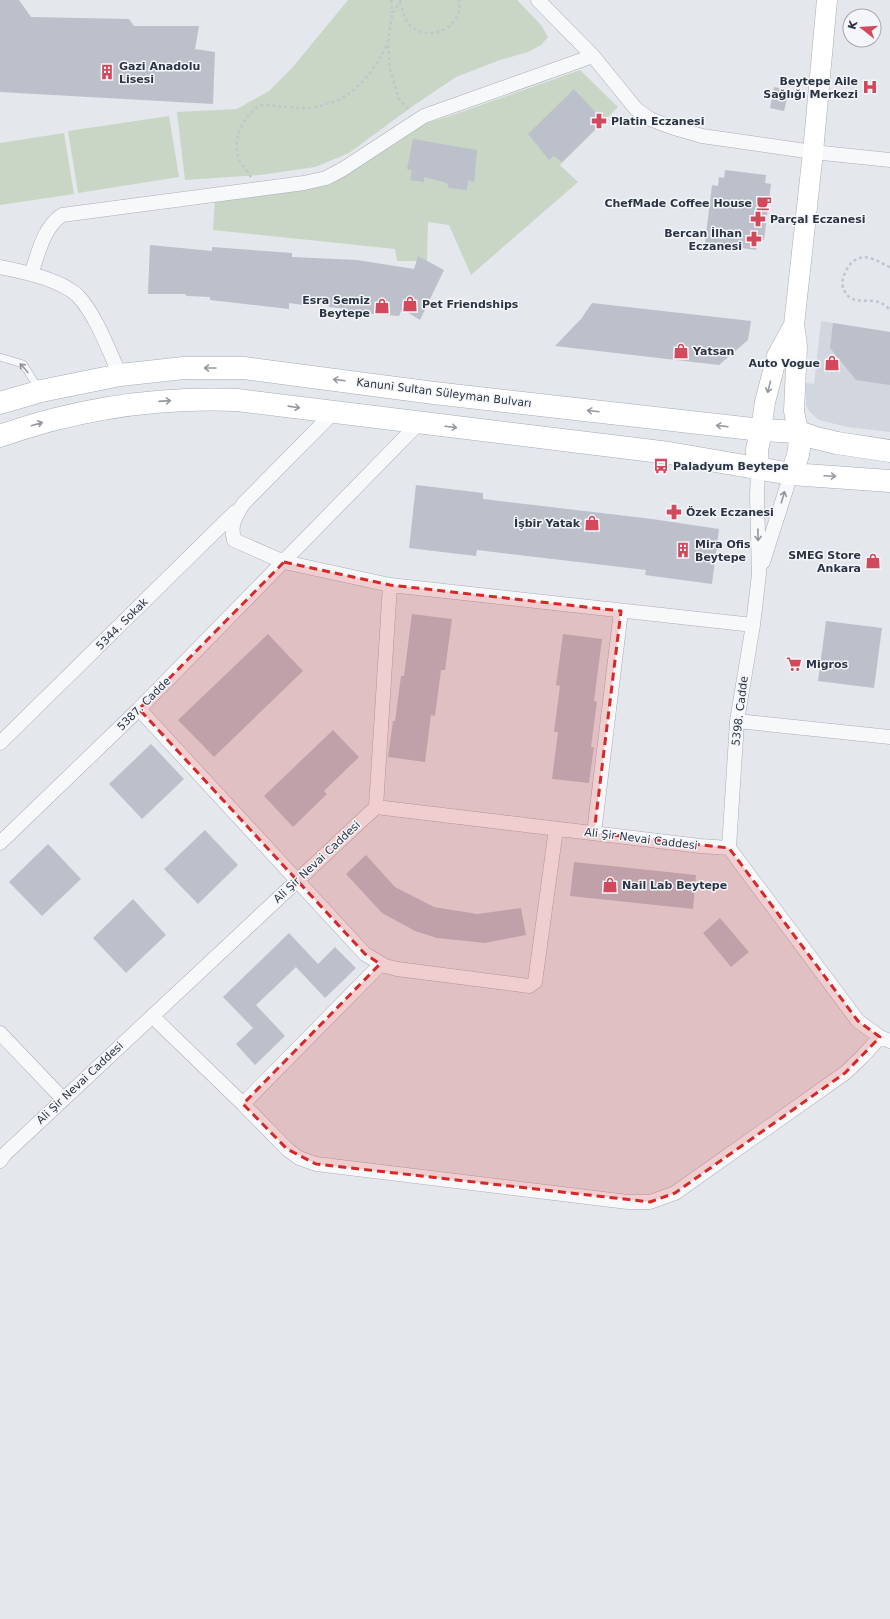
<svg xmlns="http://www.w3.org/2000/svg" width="890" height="1619" viewBox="0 0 890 1619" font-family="'DejaVu Sans',sans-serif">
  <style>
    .built { fill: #d2d6de }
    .green { fill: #c9d6c5 }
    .building { fill: #bbc0ca }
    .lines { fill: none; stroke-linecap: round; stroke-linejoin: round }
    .lane-casing { stroke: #a9aeb7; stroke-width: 8 }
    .street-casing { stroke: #a9aeb7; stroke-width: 15 }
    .secondary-casing { stroke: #a9aeb7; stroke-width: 21 }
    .primary-casing { stroke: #a3abb8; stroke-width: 23 }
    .path { stroke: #c2c5cb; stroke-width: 2.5; stroke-dasharray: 3 3; stroke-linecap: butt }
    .lane { stroke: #f7f8fa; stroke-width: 7 }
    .street { stroke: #f7f8fa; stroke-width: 14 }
    .secondary { stroke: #fff; stroke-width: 20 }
    .primary { stroke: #fff; stroke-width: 22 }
    .oneway { stroke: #9196a0 }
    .oneway2 { stroke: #959aa2 }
    .marked { fill: #d62828; fill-opacity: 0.2; stroke: #d62828; stroke-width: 3; stroke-dasharray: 8 5; stroke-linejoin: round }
    .labels { text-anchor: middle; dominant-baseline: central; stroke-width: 3; stroke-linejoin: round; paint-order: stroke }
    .poi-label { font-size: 11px; font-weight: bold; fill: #2b3445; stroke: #f4f6f9; text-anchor: start }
    .street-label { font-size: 11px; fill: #2b3445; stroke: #f4f6f9 }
  </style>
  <rect width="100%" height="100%" fill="#e4e7ec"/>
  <path class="built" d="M 821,321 L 890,332 L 890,432 L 847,427 L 819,420 L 810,412 L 806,405 L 806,383 L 814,384 Z"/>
  <path class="green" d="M 348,0 L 517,0 L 541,25 L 548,37 L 541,45 L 528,52 L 500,60 L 456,77 L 410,108 L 349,153 L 315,167 L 260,175 L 185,180 L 177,112 L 237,109 L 269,91 L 292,68 Z
    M 580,70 L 618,107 L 560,165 L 578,182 L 471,275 L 449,225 L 428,222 L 427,261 L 397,261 L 395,249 L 213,230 L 215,199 L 325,182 L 420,125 L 450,116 Z
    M 169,116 L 179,177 L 78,193 L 68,131 Z
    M 64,133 L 74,194 L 0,205 L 0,143 Z"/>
  <path class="building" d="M 0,0 L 19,0 L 31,17 L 129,19 L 134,26 L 199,26 L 195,49 L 215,52 L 213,104 L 0,92 Z
    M 774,87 L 789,90 L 784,111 L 770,108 Z
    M 574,89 L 604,121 L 562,162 L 554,156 L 549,160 L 528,134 Z
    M 413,139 L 477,150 L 474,182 L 468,180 L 467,190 L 449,188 L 447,183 L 424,177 L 424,182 L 410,180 L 412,170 L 407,169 Z
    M 725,170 L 766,175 L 765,183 L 771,184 L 764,240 L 758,239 L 756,250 L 705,243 L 712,185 L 718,186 L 719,177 L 724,178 Z
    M 150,245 L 212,251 L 212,247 L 292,253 L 292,257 L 357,260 L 414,269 L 418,256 L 444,270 L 420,320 L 402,309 L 399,316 L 347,312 L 348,309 L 329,307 L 327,305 L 310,304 L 310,306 L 289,303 L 289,309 L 210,300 L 210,297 L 187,296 L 185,294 L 148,294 Z
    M 592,303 L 751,321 L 748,340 L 719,365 L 555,346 L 581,319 Z
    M 833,323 L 890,332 L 890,385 L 856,380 L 830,348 Z
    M 416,485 L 483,493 L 483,499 L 652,519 L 719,529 L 712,584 L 645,575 L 646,570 L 477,550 L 476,556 L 409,548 Z
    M 412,614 L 452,619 L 445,670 L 441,670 L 435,716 L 431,715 L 425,762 L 388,757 L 393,721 L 395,721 L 401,676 L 404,676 Z
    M 826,621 L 882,628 L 874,688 L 818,681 Z
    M 268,634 L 303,671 L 214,757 L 178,720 Z
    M 563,634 L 602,639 L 594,701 L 597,702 L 591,747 L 594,747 L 589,783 L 552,779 L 558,732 L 554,732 L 560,686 L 556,685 Z
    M 333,730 L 359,757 L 324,791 L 327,794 L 293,827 L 264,796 Z
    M 151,744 L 184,779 L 142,819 L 109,784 Z
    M 205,830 L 238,865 L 198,904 L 164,869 Z
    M 48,844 L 81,879 L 42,916 L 9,882 Z
    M 366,855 L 395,887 L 434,907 L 477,914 L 521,908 L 526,935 L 485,943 L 437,938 L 415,931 L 382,913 L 346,874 Z
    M 574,862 L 696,875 L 693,909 L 570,896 Z
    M 133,899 L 166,935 L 126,973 L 93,938 Z
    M 720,918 L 749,952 L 731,967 L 703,933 Z
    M 289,933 L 318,964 L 335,947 L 356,968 L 325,998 L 296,967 L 273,989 L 256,1005 L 285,1036 L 255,1065 L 236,1044 L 253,1028 L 223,997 Z"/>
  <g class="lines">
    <g class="lane-casing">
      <path id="lane" d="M 0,357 L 23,364 L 39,389"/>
    </g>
    <g class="street-casing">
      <path id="street" d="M 538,0 L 593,56 L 636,109 L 650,119 L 671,127 L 702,136 L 813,152 L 890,160
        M 0,267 C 23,272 61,279 78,296 C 96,315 109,351 120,375
        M 31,274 C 39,252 43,228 62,215 L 304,183 L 326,178 L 343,169 L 424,116 L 593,56
        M 334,412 L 243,504 C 235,518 230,524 234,540 L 284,562 L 390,585 L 753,625
        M 763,562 L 791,474
        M 139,709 L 365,954 L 385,966 L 397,969 L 529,986 L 535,982 L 556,829
        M 737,721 L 890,737
        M 0,743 L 235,512
        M 376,807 L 390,585
        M 594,833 L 621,611
        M 0,843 L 139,709 L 419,423
        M 729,848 L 737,721 L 753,625 L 759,574 L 757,496 L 758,468
        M 729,848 L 858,1021 L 880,1037 L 890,1041
        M 152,1016 L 243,1104 L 287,1149 L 299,1158 L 316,1164 L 628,1202 L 650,1202 L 675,1193 L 845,1073 L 863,1056 L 880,1037
        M 0,1033 L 62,1098
        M 243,1104 L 381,964
        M 0,1161 L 5,1154 L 376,807 L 700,846 L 729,848"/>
    </g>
    <g class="secondary-casing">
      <path id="secondary" d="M 761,430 L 765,402 L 777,356 L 794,325
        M 798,432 L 794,411 L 797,346 L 794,325 L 813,152 L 827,0"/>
    </g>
    <g class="primary-casing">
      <path id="primary" d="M 0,403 L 41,391 L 120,375 L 184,368 L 244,368 L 434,393 L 761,430 L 798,432 L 816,438 L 837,443 L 890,451
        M 0,436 C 76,409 156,397 237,400 L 669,453 L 791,474 L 890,481
        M 758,468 L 757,450 L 761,430
        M 791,474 C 797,460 802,447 798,432"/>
    </g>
    <path class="path" d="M 391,0 L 392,13
      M 401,0 L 392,14 L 388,43 L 390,69 L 399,99 L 409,110
      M 400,2 C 402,8 403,14 406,20 C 422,46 465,30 459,0
      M 251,177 C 247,171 240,163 238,156 C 233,134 244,117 260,105 C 275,105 289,108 303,108 C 347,107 370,79 388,43
      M 890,267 C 884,265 879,261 873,259 C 855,252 844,268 842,284 C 848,307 863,298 879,302 C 883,303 887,307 890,310"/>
    <use href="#lane" class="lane"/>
    <use href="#street" class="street"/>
    <use href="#secondary" class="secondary"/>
    <use href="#primary" class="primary"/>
  </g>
  <defs><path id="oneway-shaft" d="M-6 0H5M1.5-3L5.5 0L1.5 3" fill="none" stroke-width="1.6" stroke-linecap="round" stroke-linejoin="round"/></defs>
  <g class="oneway">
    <use href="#oneway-shaft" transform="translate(24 368) rotate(-132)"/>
    <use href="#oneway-shaft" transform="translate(783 497) rotate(-73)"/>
    <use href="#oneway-shaft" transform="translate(758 535) rotate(89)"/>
  </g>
  <g class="oneway2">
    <use href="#oneway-shaft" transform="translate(210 368) rotate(180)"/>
    <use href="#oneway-shaft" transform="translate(339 380) rotate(-173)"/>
    <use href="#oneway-shaft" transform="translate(769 387) rotate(104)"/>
    <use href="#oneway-shaft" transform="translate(165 401) rotate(-4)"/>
    <use href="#oneway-shaft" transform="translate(294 407) rotate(8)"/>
    <use href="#oneway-shaft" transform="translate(593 411) rotate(-173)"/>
    <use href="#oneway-shaft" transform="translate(37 424) rotate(-16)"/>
    <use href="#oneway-shaft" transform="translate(722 426) rotate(-173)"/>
    <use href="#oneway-shaft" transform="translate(451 427) rotate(7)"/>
    <use href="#oneway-shaft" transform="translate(830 476) rotate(3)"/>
  </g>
  <path class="marked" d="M 284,562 L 390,585 L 621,611 L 594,833 L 729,848 L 858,1021 L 880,1037 L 845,1073 L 675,1193 L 650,1202 L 316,1164 L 287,1149 L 243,1104 L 380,964 L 365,954 L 139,709 Z"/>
  <defs>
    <g id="building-bare" transform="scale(1.2)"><path d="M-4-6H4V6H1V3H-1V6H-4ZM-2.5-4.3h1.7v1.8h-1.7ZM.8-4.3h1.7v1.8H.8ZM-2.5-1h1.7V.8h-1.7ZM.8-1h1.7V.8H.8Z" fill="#d1495b" stroke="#f4f6f9" stroke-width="2.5" paint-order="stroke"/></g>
    <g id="hospital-bare" transform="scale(1.2)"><path d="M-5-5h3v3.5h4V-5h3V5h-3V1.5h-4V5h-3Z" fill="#d1495b" stroke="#f4f6f9" stroke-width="2.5" paint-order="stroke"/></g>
    <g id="pharmacy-bare" transform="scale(1.2)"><path d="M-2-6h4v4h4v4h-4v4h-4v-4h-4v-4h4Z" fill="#d1495b" stroke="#f4f6f9" stroke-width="2.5" paint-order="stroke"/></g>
    <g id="cafe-bare" transform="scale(1.2)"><path d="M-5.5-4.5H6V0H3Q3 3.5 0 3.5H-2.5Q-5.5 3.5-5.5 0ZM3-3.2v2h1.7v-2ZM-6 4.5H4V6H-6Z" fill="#d1495b" stroke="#f4f6f9" stroke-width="2.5" paint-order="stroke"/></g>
    <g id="shop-bare" transform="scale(1.2)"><path d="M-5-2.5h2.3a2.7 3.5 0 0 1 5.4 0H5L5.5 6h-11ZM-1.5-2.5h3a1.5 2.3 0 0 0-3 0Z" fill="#d1495b" stroke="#f4f6f9" stroke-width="2.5" paint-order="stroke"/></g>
    <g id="bus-bare" transform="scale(1.2)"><path d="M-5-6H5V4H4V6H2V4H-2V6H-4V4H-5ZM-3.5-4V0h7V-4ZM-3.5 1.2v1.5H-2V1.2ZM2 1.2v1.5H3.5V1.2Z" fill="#d1495b" stroke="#f4f6f9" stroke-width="2.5" paint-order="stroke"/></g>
    <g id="supermarket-bare" transform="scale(1.2)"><path d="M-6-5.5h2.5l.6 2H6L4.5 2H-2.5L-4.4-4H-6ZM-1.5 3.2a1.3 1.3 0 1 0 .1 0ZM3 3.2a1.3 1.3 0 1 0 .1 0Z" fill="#d1495b" stroke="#f4f6f9" stroke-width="2.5" paint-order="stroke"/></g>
  </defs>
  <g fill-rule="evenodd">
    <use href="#building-bare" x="107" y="72"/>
    <use href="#hospital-bare" x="870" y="87"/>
    <use href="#pharmacy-bare" x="599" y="121"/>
    <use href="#cafe-bare" x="764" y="203"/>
    <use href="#pharmacy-bare" x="758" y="219"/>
    <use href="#pharmacy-bare" x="754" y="239"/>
    <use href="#shop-bare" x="410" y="304"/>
    <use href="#shop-bare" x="382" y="306"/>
    <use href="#shop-bare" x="681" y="351"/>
    <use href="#shop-bare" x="832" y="363"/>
    <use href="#bus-bare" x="661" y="466"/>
    <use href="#pharmacy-bare" x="674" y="512"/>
    <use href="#shop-bare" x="592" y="523"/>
    <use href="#building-bare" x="683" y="550"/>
    <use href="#shop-bare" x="873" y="561"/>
    <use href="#supermarket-bare" x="794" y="664"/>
    <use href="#shop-bare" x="610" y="885"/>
  </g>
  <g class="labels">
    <g class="poi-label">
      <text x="119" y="66">Gazi Anadolu<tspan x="119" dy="13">Lisesi</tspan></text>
      <text x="858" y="81" text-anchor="end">Beytepe Aile<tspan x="858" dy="13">Sağlığı Merkezi</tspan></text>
      <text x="611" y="121">Platin Eczanesi</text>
      <text x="752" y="203" text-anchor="end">ChefMade Coffee House</text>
      <text x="770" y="219">Parçal Eczanesi</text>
      <text x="742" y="233" text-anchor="end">Bercan İlhan<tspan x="742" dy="13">Eczanesi</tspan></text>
      <text x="370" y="300" text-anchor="end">Esra Semiz<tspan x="370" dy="13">Beytepe</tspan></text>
      <text x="422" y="304">Pet Friendships</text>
      <text x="693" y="351">Yatsan</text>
      <text x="820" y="363" text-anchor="end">Auto Vogue</text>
      <text x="673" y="466">Paladyum Beytepe</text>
      <text x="686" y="512">Özek Eczanesi</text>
      <text x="580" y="523" text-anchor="end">İşbir Yatak</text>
      <text x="695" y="544">Mira Ofis<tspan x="695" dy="13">Beytepe</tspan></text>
      <text x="861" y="555" text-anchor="end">SMEG Store<tspan x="861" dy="13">Ankara</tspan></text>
      <text x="806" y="664">Migros</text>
      <text x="622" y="885">Nail Lab Beytepe</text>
    </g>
    <g class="street-label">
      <text transform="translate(444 393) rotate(7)">Kanuni Sultan Süleyman Bulvarı</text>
      <text transform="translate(122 624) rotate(-45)">5344. Sokak</text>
      <text transform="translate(144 704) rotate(-45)">5387. Cadde</text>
      <text transform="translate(740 711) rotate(-83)">5398. Cadde</text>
      <text transform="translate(641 839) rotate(7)">Ali Şir Nevai Caddesi</text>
      <text transform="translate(317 862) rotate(-43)">Ali Şir Nevai Caddesi</text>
      <text transform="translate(80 1083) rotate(-43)">Ali Şir Nevai Caddesi</text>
    </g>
  </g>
  <g transform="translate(862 28) rotate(287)"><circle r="19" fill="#f4f6f9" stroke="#a4a8b1"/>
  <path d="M0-3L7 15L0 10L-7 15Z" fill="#d1495b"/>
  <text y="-6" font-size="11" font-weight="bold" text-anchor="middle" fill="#2b3445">K</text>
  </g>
</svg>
